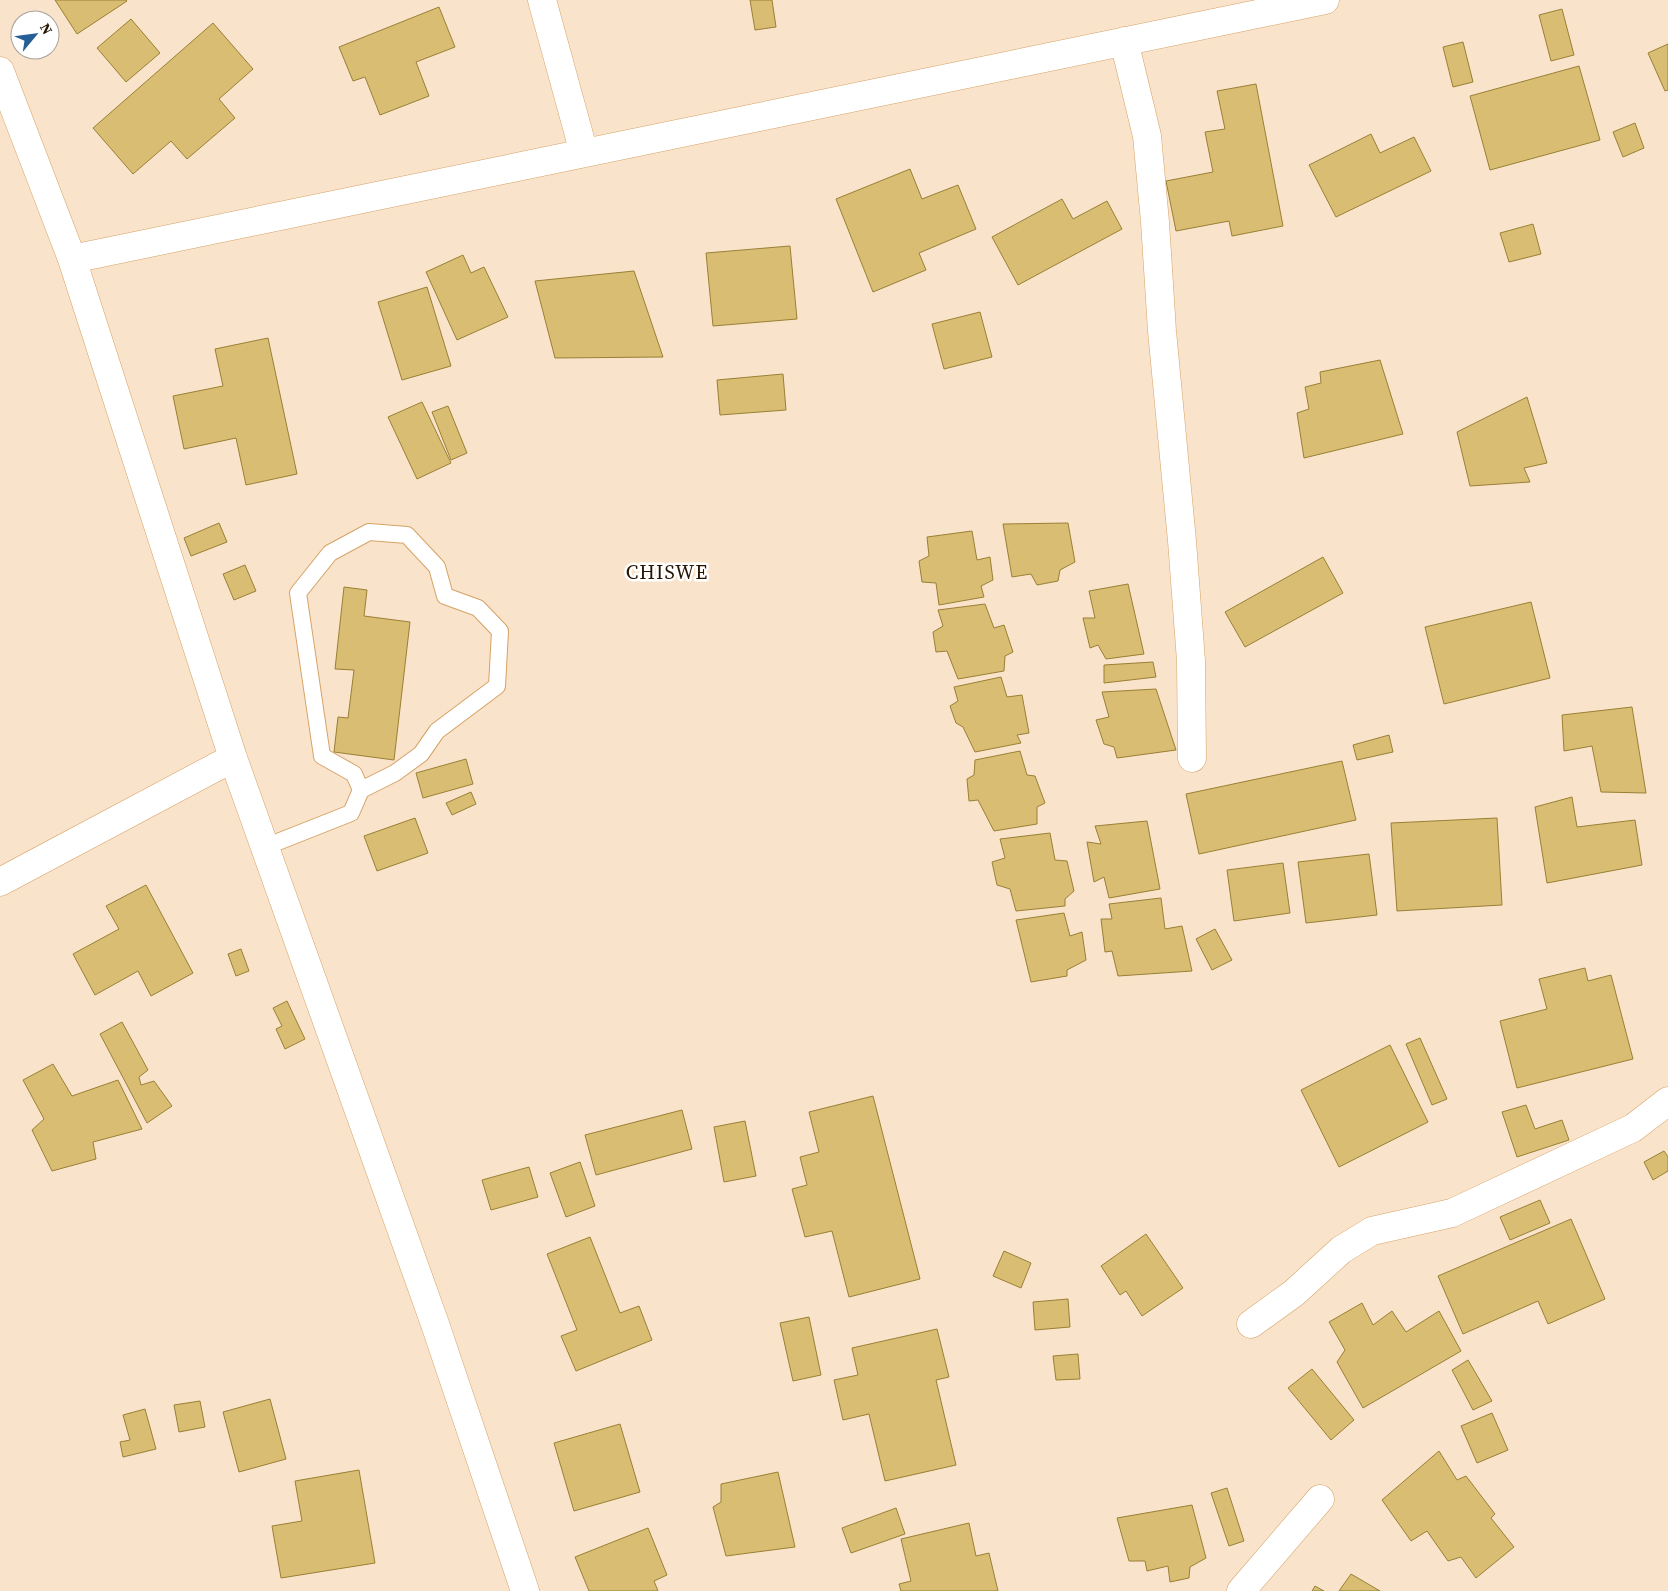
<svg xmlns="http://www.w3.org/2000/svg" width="1668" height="1591" viewBox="0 0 1668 1591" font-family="'Source Serif 4',serif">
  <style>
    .building { fill: #d8bd73; stroke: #9a8034 }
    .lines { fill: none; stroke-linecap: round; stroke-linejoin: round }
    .lane-casing { stroke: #d6a265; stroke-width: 18 }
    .street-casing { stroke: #d6a265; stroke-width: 29 }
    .lane { stroke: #fff; stroke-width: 16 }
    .street { stroke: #fff; stroke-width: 28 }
    .labels { text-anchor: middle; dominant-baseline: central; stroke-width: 5; stroke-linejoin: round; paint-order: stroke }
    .quarter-label { font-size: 20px; letter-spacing: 1px; fill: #271400; stroke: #fff }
  </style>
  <rect width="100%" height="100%" fill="#f9e3cb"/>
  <path class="building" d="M 55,0 L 126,0 L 127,1 L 77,34 Z
    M 750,0 L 772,0 L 776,27 L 755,30 Z
    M 439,7 L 455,47 L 416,62 L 429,96 L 380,115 L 365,77 L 353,81 L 339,47 Z
    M 1562,9 L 1574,55 L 1551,61 L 1539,15 Z
    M 131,19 L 160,53 L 126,82 L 97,48 Z
    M 213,23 L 253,69 L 219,99 L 235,118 L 187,159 L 171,141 L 133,174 L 93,128 Z
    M 1463,42 L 1473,82 L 1453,87 L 1443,47 Z
    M 1668,44 L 1668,90 L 1665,91 L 1648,53 Z
    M 1579,66 L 1600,140 L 1490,170 L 1470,96 Z
    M 1256,84 L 1283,226 L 1232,236 L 1229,221 L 1176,231 L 1166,181 L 1213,172 L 1205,132 L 1225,129 L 1217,91 Z
    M 1635,123 L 1644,148 L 1623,157 L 1613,132 Z
    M 1371,134 L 1380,153 L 1414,137 L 1431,171 L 1336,217 L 1309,165 Z
    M 910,169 L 922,199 L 958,185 L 976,229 L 919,253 L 926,270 L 873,292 L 836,199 Z
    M 1062,199 L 1073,219 L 1107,201 L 1122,229 L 1018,285 L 992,237 Z
    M 1533,224 L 1541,254 L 1509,262 L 1500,233 Z
    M 790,246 L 797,319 L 713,326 L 706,253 Z
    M 463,255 L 471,273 L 484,267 L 508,317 L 457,340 L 426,272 Z
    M 634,271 L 663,357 L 555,358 L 535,281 Z
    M 427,287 L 451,366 L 402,380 L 378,302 Z
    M 980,312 L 992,357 L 944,369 L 932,324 Z
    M 268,338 L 297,474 L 246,485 L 236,438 L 184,449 L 173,396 L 223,386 L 215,349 Z
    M 1380,360 L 1403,434 L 1304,458 L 1297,413 L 1309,409 L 1305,387 L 1321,383 L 1320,372 Z
    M 783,374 L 786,410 L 720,415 L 717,380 Z
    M 1527,397 L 1547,463 L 1524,468 L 1530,482 L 1470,486 L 1457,432 Z
    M 422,402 L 451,463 L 417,479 L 388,417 Z
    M 448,406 L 467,453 L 451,460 L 432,412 Z
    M 219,523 L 227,542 L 191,556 L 184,538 Z
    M 1068,523 L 1075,562 L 1060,570 L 1058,581 L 1037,585 L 1031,574 L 1012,577 L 1003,524 Z
    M 972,531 L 977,560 L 990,557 L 993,580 L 981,586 L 984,597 L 939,605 L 936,583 L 922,582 L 919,561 L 929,556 L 927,537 Z
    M 1323,557 L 1343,593 L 1245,647 L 1225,612 Z
    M 245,565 L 256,591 L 234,600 L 223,574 Z
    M 1128,584 L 1144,654 L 1106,659 L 1098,645 L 1090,648 L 1083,618 L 1095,618 L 1089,591 Z
    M 344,587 L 367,590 L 364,616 L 410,622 L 394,760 L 334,752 L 338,717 L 348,718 L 354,670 L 335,669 Z
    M 1531,602 L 1550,678 L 1444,704 L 1425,627 Z
    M 985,604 L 994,628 L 1004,625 L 1013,652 L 1005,656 L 1004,671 L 958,679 L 947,651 L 936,652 L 933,632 L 943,626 L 938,610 Z
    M 1153,662 L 1156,677 L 1104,683 L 1104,665 Z
    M 1001,677 L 1007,697 L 1022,695 L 1029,733 L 1017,735 L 1021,743 L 975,752 L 963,727 L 956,723 L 950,706 L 958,701 L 954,687 Z
    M 1156,689 L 1176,750 L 1117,758 L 1114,747 L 1104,744 L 1096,720 L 1109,717 L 1102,692 Z
    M 1632,707 L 1646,793 L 1601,792 L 1592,746 L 1564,751 L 1562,715 Z
    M 1389,735 L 1393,752 L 1357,760 L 1353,745 Z
    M 1020,751 L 1027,775 L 1035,776 L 1045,803 L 1037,807 L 1037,824 L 994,831 L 978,800 L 969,801 L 967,779 L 974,775 L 975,760 Z
    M 466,759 L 473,784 L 423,798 L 416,773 Z
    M 1342,761 L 1356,820 L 1199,854 L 1186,794 Z
    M 471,792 L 476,804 L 452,815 L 446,803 Z
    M 1572,797 L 1577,827 L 1635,820 L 1642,865 L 1547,883 L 1535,807 Z
    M 415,818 L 428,853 L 377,871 L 364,836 Z
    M 1497,818 L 1502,905 L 1397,911 L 1391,823 Z
    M 1147,821 L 1160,889 L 1109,898 L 1104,877 L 1094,882 L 1087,842 L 1101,844 L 1095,826 Z
    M 1050,833 L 1055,860 L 1067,861 L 1074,891 L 1065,899 L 1065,906 L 1016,911 L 1010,889 L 997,885 L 992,862 L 1005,858 L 1000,839 Z
    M 1369,854 L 1377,915 L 1306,923 L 1298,862 Z
    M 1283,863 L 1290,913 L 1234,921 L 1227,870 Z
    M 146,885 L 193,973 L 151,996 L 138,971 L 95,995 L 73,954 L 119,929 L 106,906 Z
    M 1161,898 L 1165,929 L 1182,926 L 1192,971 L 1118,976 L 1112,951 L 1105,952 L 1101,919 L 1112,919 L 1109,904 Z
    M 1064,913 L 1070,936 L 1082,932 L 1086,960 L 1067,970 L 1067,976 L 1031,982 L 1016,920 Z
    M 1215,929 L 1232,960 L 1212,970 L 1196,939 Z
    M 241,949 L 249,971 L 236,976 L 228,954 Z
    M 1585,968 L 1588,981 L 1611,975 L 1633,1059 L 1517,1088 L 1500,1021 L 1547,1009 L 1539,979 Z
    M 287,1001 L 305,1039 L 285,1049 L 276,1029 L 282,1026 L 273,1008 Z
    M 122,1022 L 148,1070 L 139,1077 L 141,1085 L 154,1081 L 172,1106 L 147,1123 L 100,1034 Z
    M 1420,1038 L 1447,1099 L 1432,1105 L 1406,1044 Z
    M 1390,1045 L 1428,1122 L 1339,1167 L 1301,1090 Z
    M 53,1064 L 72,1096 L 118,1080 L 142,1129 L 93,1142 L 96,1159 L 52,1171 L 32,1130 L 44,1119 L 23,1080 Z
    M 873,1096 L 920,1279 L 849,1297 L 832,1231 L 805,1237 L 792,1189 L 807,1185 L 800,1157 L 819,1152 L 809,1112 Z
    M 1526,1105 L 1535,1129 L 1562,1120 L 1569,1140 L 1517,1157 L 1502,1112 Z
    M 682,1110 L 692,1149 L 596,1175 L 585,1135 Z
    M 745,1121 L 756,1176 L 724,1182 L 714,1127 Z
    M 1664,1151 L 1668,1157 L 1668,1171 L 1653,1180 L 1644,1162 Z
    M 580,1162 L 595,1206 L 566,1217 L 550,1173 Z
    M 529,1167 L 538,1197 L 491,1210 L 482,1180 Z
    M 1540,1200 L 1550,1223 L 1510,1240 L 1500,1217 Z
    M 1571,1219 L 1605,1299 L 1548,1324 L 1538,1301 L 1463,1334 L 1438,1276 Z
    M 1146,1234 L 1183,1288 L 1142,1316 L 1126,1291 L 1120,1295 L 1101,1266 Z
    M 590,1237 L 620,1313 L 639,1306 L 652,1340 L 576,1371 L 561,1336 L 577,1330 L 547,1254 Z
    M 1004,1251 L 1031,1263 L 1021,1288 L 993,1276 Z
    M 1068,1299 L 1070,1327 L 1035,1330 L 1033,1302 Z
    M 1362,1303 L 1373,1325 L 1392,1311 L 1406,1332 L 1439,1311 L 1461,1351 L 1363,1408 L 1337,1362 L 1345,1350 L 1329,1322 Z
    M 809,1317 L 821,1375 L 793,1381 L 780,1323 Z
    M 937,1329 L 949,1377 L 936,1380 L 956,1465 L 885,1481 L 869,1414 L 843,1420 L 834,1380 L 858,1375 L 852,1348 Z
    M 1078,1354 L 1080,1379 L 1056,1380 L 1053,1356 Z
    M 1468,1360 L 1492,1401 L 1473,1410 L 1452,1370 Z
    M 1312,1369 L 1354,1420 L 1331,1440 L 1288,1388 Z
    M 270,1399 L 286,1459 L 239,1472 L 223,1412 Z
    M 200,1401 L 205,1427 L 179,1432 L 174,1405 Z
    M 145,1409 L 156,1449 L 123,1457 L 120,1442 L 130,1440 L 123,1415 Z
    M 1492,1413 L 1508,1450 L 1477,1463 L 1461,1426 Z
    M 620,1424 L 640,1492 L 574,1511 L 554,1443 Z
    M 1439,1451 L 1457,1480 L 1466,1476 L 1495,1514 L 1491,1518 L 1514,1547 L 1476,1578 L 1461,1557 L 1448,1561 L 1427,1531 L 1411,1541 L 1382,1500 Z
    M 359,1470 L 375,1563 L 281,1578 L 272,1526 L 302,1521 L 295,1481 Z
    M 778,1472 L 795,1547 L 726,1556 L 713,1507 L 721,1502 L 721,1484 Z
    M 1227,1488 L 1244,1541 L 1229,1546 L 1211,1493 Z
    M 1192,1505 L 1206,1558 L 1190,1567 L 1189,1578 L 1170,1582 L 1168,1566 L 1147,1571 L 1145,1561 L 1129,1561 L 1117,1518 Z
    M 896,1508 L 905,1534 L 851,1553 L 842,1528 Z
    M 969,1523 L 976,1556 L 989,1553 L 998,1591 L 901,1591 L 899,1584 L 911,1581 L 901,1539 Z
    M 648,1528 L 667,1575 L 654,1581 L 658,1591 L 589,1591 L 575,1557 Z
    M 1351,1574 L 1380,1591 L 1339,1591 Z
    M 1315,1586 L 1324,1591 L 1312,1591 Z"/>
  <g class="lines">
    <g class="lane-casing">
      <path id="lane" d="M 265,847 L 351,813 L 361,790 L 354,774 L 322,756 L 298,593 L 330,553 L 369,532 L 407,535 L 437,567 L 445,596 L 478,608 L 500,631 L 497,686 L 437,731 L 421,754 L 395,773 L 361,790"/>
    </g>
    <g class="street-casing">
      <path id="street" d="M 542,0 L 584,153
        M 1124,41 L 1147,136 L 1155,222 L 1162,331 L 1182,541 L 1191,661 L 1192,758
        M 0,71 L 72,259 L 233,758 L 435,1324 L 525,1591
        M 72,259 L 1325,0
        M 0,882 L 233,758
        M 1251,1324 L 1294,1293 L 1341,1250 L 1372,1231 L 1452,1213 L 1633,1128 L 1668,1101
        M 1241,1591 L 1320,1499"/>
    </g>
    <use href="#lane" class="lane"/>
    <use href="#street" class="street"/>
  </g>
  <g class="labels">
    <g class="quarter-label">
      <text x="667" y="572">CHISWE</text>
    </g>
  </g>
  <g transform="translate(35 35) rotate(61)"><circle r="24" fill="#ffffff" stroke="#a9a199"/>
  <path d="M0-4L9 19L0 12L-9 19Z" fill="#255f96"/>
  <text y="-8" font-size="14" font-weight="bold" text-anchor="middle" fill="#271400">N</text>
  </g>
</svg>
